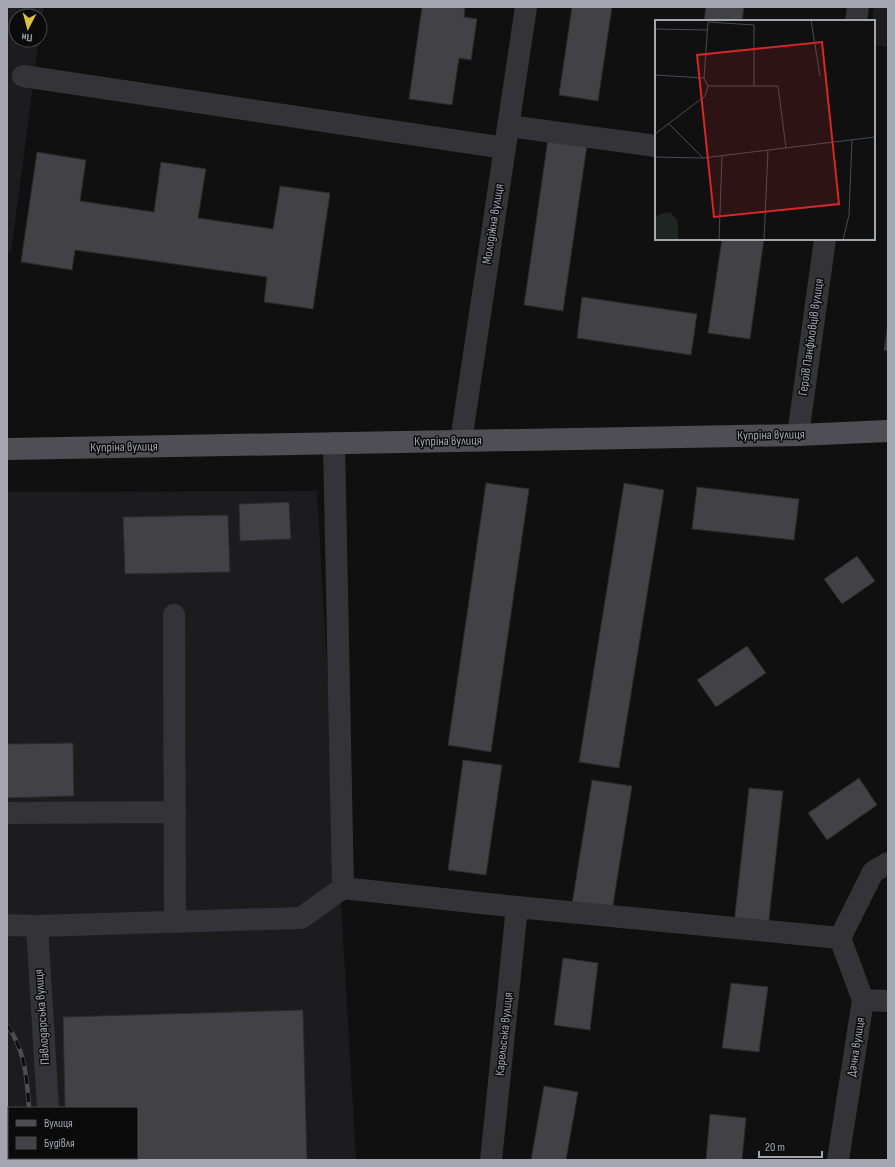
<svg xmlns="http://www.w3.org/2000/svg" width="895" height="1167" viewBox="0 0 895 1167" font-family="'Sofia Sans Condensed',sans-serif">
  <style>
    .built { fill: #1c1c1e; fill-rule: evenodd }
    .building { fill: #424246; stroke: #2b2a2d }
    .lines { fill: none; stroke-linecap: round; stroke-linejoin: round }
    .minor { stroke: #343338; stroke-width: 22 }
    .major { stroke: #4e4e54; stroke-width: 22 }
    .rail-casing { stroke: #4d4d52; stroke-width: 4.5 }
    .rail { stroke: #0b0b0c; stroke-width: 3; stroke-dasharray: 9; stroke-linecap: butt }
    .labels { text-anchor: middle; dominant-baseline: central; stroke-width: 3; stroke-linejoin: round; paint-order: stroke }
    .street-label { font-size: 13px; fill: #a3a5b0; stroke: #0b0b0c }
    .inset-road { fill: none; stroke: #4b4c51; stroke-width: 1 }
    .view { fill: #d62828; fill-opacity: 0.15; stroke: #d62828; stroke-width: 2 }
    .inset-edge { fill: none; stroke: #a3a5b0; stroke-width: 2 }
  </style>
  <rect width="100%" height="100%" fill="#101011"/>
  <path class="built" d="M 7,7 L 44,7 L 40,34 L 40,16 L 16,16 L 16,40 L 39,40 L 11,252 L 7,251 Z
    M 874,7 L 888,7 L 888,47 L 874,45 L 874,21 L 872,21 Z
    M 317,491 L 356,1160 L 7,1160 L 7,492 ZM 9,1108 L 137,1108 L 137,1158 L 9,1158 Z"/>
  <path class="building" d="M 422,7 L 465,7 L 464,17 L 477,19 L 471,60 L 459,58 L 452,105 L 409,99 Z
    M 572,7 L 612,7 L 598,101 L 559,95 Z
    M 706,7 L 744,7 L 742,21 L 704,21 Z
    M 548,139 L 587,145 L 563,311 L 524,305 Z
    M 37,152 L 86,160 L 80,201 L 154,212 L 161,162 L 206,169 L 198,218 L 273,229 L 280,186 L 330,193 L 313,309 L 264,302 L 267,277 L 75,250 L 72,270 L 21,262 Z
    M 722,239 L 764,239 L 750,339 L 708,333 Z
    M 582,297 L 697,314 L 691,355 L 577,338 Z
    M 888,323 L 888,351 L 884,350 Z
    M 486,483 L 529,489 L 491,752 L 448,745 Z
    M 624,483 L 664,490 L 619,768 L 579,762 Z
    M 697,487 L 799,499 L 794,540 L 692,529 Z
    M 289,502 L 291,539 L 240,541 L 239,504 Z
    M 228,515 L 230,572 L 125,574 L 123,517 Z
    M 857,556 L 875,581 L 842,604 L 824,579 Z
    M 747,646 L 766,673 L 716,707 L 697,680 Z
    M 73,743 L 74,796 L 7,798 L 7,744 Z
    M 463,760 L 502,765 L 486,875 L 448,870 Z
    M 859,778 L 877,805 L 827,840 L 808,813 Z
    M 592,780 L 632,786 L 612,911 L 572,904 Z
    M 749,788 L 783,791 L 768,928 L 734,924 Z
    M 563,958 L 598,963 L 590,1030 L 554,1025 Z
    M 731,983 L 768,987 L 759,1052 L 722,1048 Z
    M 303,1010 L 307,1160 L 67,1160 L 67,1158 L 137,1158 L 137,1108 L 65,1108 L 63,1017 Z
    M 544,1086 L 578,1092 L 566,1160 L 531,1160 Z
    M 710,1114 L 746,1118 L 742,1160 L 706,1160 Z"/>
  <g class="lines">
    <path class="minor" d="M 856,21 L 858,7
      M 23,76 L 505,148
      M 508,126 L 656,146
      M 798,435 L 825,239
      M 461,441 L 526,7
      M 334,443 L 343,888 L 517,907 L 840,938
      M 174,615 L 175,922
      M 7,813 L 175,812
      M 7,925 L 37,926 L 301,918 L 343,888
      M 37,926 L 48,1108
      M 840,938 L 873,872 L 888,863
      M 863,1000 L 888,1001
      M 51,1158 L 51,1160
      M 491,1160 L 517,907
      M 838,1160 L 863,1000 L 840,938"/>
    <path class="major" d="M 7,449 L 798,435 L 888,431"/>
    <g class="rail-casing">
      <path id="rail" d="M 7,1025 C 25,1050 27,1078 29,1108
        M 33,1158 L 33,1160"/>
    </g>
    <use href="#rail" class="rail"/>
  </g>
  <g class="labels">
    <g class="street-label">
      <text transform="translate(493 224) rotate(-81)">Молодіжна вулиця</text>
      <text transform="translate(811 337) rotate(-82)">Героїв Панфіловців вулиця</text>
      <text transform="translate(771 435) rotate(-1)">Купріна вулиця</text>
      <text transform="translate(448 441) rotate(-1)">Купріна вулиця</text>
      <text transform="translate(124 447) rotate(-1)">Купріна вулиця</text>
      <text transform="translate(42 1017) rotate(-94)">Павлодарська вулиця</text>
      <text transform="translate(504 1034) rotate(-84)">Карельська вулиця</text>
      <text transform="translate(856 1047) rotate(-81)">Дачна вулиця</text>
    </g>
  </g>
  <g transform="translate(655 20)">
    <rect width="220" height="220" fill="#101011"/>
    <path d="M 11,192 L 16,193 L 23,201 L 23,220 L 0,220 L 0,197 Z" fill="#1f2521"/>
    <path class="inset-road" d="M 156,0 L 165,56M 53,2 L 99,5 L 99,66M 53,2 L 49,58 L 53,66M 0,9 L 52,10M 0,55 L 49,58M 53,66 L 123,66 L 131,128M 14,104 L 48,138M 0,114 L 50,76 L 53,66M 0,137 L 48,138 L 220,117M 64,220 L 67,136M 109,220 L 113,130M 188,220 L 194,195 L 197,120"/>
    <path class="view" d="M 167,22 L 184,184 L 59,197 L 42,35 Z"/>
    <rect width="220" height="220" class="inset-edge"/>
  </g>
  <rect width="895" height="1167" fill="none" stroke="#a3a5b0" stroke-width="16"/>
  <rect x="8" y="1107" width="130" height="52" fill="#0b0b0c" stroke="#48494e"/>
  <rect x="16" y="1120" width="20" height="6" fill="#4e4e54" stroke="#48494e"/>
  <text x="44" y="1127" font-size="12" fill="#a3a5b0">Вулиця</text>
  <rect x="16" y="1137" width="20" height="12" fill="#424246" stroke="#48494e"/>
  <text x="44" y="1147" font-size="12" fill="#a3a5b0">Будівля</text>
  <g transform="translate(28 28) rotate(186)"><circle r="19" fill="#0b0b0c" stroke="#48494e"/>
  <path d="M0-3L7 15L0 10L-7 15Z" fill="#dbc23e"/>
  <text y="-6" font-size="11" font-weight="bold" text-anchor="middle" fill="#a3a5b0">Пн</text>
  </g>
  <path d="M759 1151v6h63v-6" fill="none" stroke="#a3a5b0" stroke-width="2"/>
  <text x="765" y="1151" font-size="12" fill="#a3a5b0" stroke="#0b0b0c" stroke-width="3" paint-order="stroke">20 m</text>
</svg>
